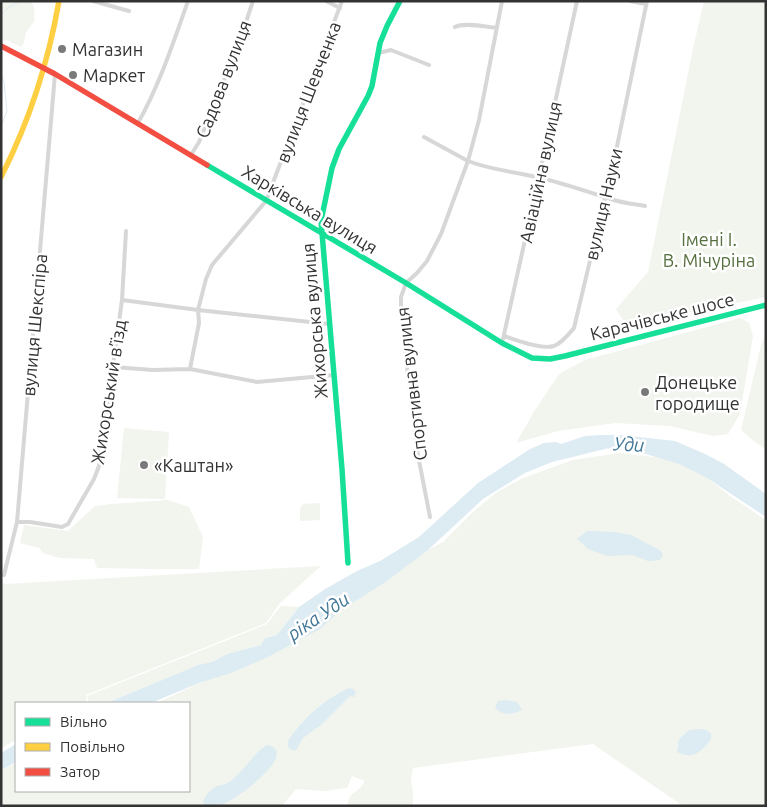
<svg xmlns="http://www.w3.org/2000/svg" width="767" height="807" viewBox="0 0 767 807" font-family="Ubuntu,sans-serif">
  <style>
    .green { fill: #f1f5ed }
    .water { fill: #ddebf3 }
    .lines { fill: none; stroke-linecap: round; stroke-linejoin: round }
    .stream { stroke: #ddebf3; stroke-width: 1 }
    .street { stroke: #d7d7d7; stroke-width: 4 }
    .fast { stroke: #16e098; stroke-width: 5.5 }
    .slow { stroke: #ffcf43; stroke-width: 5.5 }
    .jam { stroke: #f24e42; stroke-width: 5.5 }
    .poi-dot { fill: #7a7a7a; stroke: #fff; stroke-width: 2 }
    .labels { text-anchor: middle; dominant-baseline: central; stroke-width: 5; stroke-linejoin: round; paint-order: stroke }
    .poi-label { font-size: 18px; fill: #333; stroke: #fff; text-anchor: start }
    .street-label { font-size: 18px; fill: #333; stroke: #fff }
    .park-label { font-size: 18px; fill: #56703f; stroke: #fff }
    .water-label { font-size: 19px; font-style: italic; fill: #3f7597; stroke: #fff }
  </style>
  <rect width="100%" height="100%" fill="#fff"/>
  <path class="green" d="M 1,1 L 30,1 C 38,9 32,12 35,20 L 26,32 L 24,43 L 21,47 L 7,40 L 1,41 Z
    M 704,1 L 766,1 L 766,297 L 626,325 L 616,309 L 648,272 L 694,44 Z
    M 740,318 L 749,323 L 753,336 L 740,414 L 728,434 L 713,436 L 670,426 L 615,423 L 558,431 L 516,443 L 535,410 L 559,374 L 585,360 Z
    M 766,334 L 766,449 L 755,442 L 741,430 L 761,345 Z
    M 124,428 L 169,432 L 165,499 L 117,498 Z
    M 620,453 L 662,458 L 679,464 L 707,478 L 730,496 L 766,520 L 766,806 L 683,806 L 593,744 L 413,768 L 411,781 L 413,792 L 413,804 L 410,806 L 347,806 L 350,796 L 360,788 L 365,781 L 352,776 L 347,788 L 324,791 L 296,789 L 282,806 L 1,806 L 1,770 L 16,763 L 16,791 L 189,791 L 189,703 L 157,703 L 204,681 L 241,669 L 428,550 L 443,542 L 474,511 L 497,492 L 523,478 L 573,460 Z
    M 168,500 L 189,507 L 203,537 L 199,569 L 154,569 L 97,568 L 94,559 L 60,558 L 43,553 L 39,548 L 20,543 L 24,525 L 68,531 L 95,506 L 112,504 Z
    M 318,503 L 320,504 L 320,520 L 300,521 L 300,508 L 303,504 Z
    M 321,566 L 279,604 L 266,623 L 86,695 L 87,703 L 16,703 L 16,740 L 1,748 L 1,583 L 6,584 Z
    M 281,606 L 299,607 L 277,635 L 265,638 L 261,645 L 227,654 L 212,662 L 198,665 L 107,703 L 89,703 L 87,696 L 267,624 Z"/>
  <path class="water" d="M 601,435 L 620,435 L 675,441 L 705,454 L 724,464 L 766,494 L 766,517 L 707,478 L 679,464 L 639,452 L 609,448 L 552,462 L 525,473 L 483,499 L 428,550 L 387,581 L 340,611 L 320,629 L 266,658 L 231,673 L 199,683 L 151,703 L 107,703 L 198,665 L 212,662 L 227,654 L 261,645 L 265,638 L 277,635 L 299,607 L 325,589 L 357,571 L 380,561 L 419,537 L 478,483 L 530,449 L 544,443 L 556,442 L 561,444 L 585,436 Z
    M 587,531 L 615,532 L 631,535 L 646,543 L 660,550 L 663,555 L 660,560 L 648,561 L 632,555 L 607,556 L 588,549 L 577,539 Z
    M 349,688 L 353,689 L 356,692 L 354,697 L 350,696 L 321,725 L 303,738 L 296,750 L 291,750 C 287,747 287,744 289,739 C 304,718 324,699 349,688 Z
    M 506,700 L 517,702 L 522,710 C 512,715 503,716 495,708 L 498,701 Z
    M 701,729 L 706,730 L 711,733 L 711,739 C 701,752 694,760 677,752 L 679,739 L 689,730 Z
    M 16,744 L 16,762 L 1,770 L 1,753 Z
    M 267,745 L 272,746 L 277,751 C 277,752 276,757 276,758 C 271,772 235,801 220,805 C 216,807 209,806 205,806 L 203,803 C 204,797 211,788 218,786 C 223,784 225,785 229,782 C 244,772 252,754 267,745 Z"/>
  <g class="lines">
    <path class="stream" d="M 1,15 C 7,8 13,4 22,1
      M 1,74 L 4,82 L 7,111 L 1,127"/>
    <path class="street" d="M 93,1 L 129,11
      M 326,1 L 340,8
      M 630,1 L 646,4
      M 455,27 C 465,22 486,27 497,28
      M 378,53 L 391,50 L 429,65
      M 138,123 C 159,86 174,41 188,1
      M 424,137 L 468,161 C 491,170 516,172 540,178 C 564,183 587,192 611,199 C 622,203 634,204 645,206
      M 191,155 L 199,142 L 239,43 L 253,1
      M 122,300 L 198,310 L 329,324
      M 504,336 C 515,340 542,350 554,346 C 562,343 569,334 574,328 L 616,151 L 647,1
      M 503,339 L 539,177 L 577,1
      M 113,367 L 153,370 L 190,369 L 257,382 L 334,375
      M 190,369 L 199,323 L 198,310 L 206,279 L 212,265 L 266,201 L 342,1
      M 430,517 L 417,450 L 401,317 L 401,297 L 406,283 L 417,273 L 427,261 L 441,234 L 468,161 L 479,120 L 502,1
      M 17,522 L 30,522 L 62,527 L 68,524 L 94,479 L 99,466 L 122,300 L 126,231
      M 4,575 L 17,522 L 55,74"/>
    <path class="fast" d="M 207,165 L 406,283 L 502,343 L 532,358 L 550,359 L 565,356 L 766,305
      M 348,563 L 342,469 L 321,221 L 332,168 L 339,149 L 368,96 L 372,86 L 380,43 L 387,26 L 400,1"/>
    <path class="slow" d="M 1,177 C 30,120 48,64 59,1"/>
    <path class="jam" d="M 1,46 L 55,74 L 207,165"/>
  </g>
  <g class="poi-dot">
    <circle cx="62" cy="49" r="5"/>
    <circle cx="73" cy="75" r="5"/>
    <circle cx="645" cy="392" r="5"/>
    <circle cx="144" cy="465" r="5"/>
  </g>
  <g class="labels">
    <g class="poi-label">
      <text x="72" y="49">Магазин</text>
      <text x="83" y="75">Маркет</text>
      <text x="655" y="382">Донецьке<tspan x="655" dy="21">городище</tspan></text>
      <text x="154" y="465">«Каштан»</text>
    </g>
    <g class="street-label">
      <text transform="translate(223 79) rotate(-69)">Садова вулиця</text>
      <text transform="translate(308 92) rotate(-69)">вулиця Шевченка</text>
      <text transform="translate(540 172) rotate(-78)">Авіаційна вулиця</text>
      <text transform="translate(603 204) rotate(-77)">вулиця Науки</text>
      <text transform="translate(310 209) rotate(31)">Харківська вулиця</text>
      <text transform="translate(662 316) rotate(-14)">Карачівське шосе</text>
      <text transform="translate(314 321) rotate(-95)">Жихорська вулиця</text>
      <text transform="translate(34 325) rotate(-85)">вулиця Шекспіра</text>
      <text transform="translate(411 384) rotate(-97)">Спортивна вулиця</text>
      <text transform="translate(108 392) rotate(-81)">Жихорський в’їзд</text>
    </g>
    <g class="park-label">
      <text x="709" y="239">Імені І.<tspan x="709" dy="21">В. Мічуріна</tspan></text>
    </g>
    <g class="water-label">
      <text transform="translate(629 444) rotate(3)">Уди</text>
      <text transform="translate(318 616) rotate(-34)">ріка Уди</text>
    </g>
  </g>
  <rect width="767" height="807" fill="none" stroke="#333333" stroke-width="5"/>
  <rect x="15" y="702" width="175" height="90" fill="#ffffff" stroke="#adadad"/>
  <rect x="25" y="718" width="25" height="8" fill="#16e098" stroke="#adadad"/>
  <text x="60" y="727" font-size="15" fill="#333333">Вільно</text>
  <rect x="25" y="743" width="25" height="8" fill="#ffcf43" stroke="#adadad"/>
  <text x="60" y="752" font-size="15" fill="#333333">Повільно</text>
  <rect x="25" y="768" width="25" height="8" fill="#f24e42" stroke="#adadad"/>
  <text x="60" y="777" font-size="15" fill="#333333">Затор</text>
</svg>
